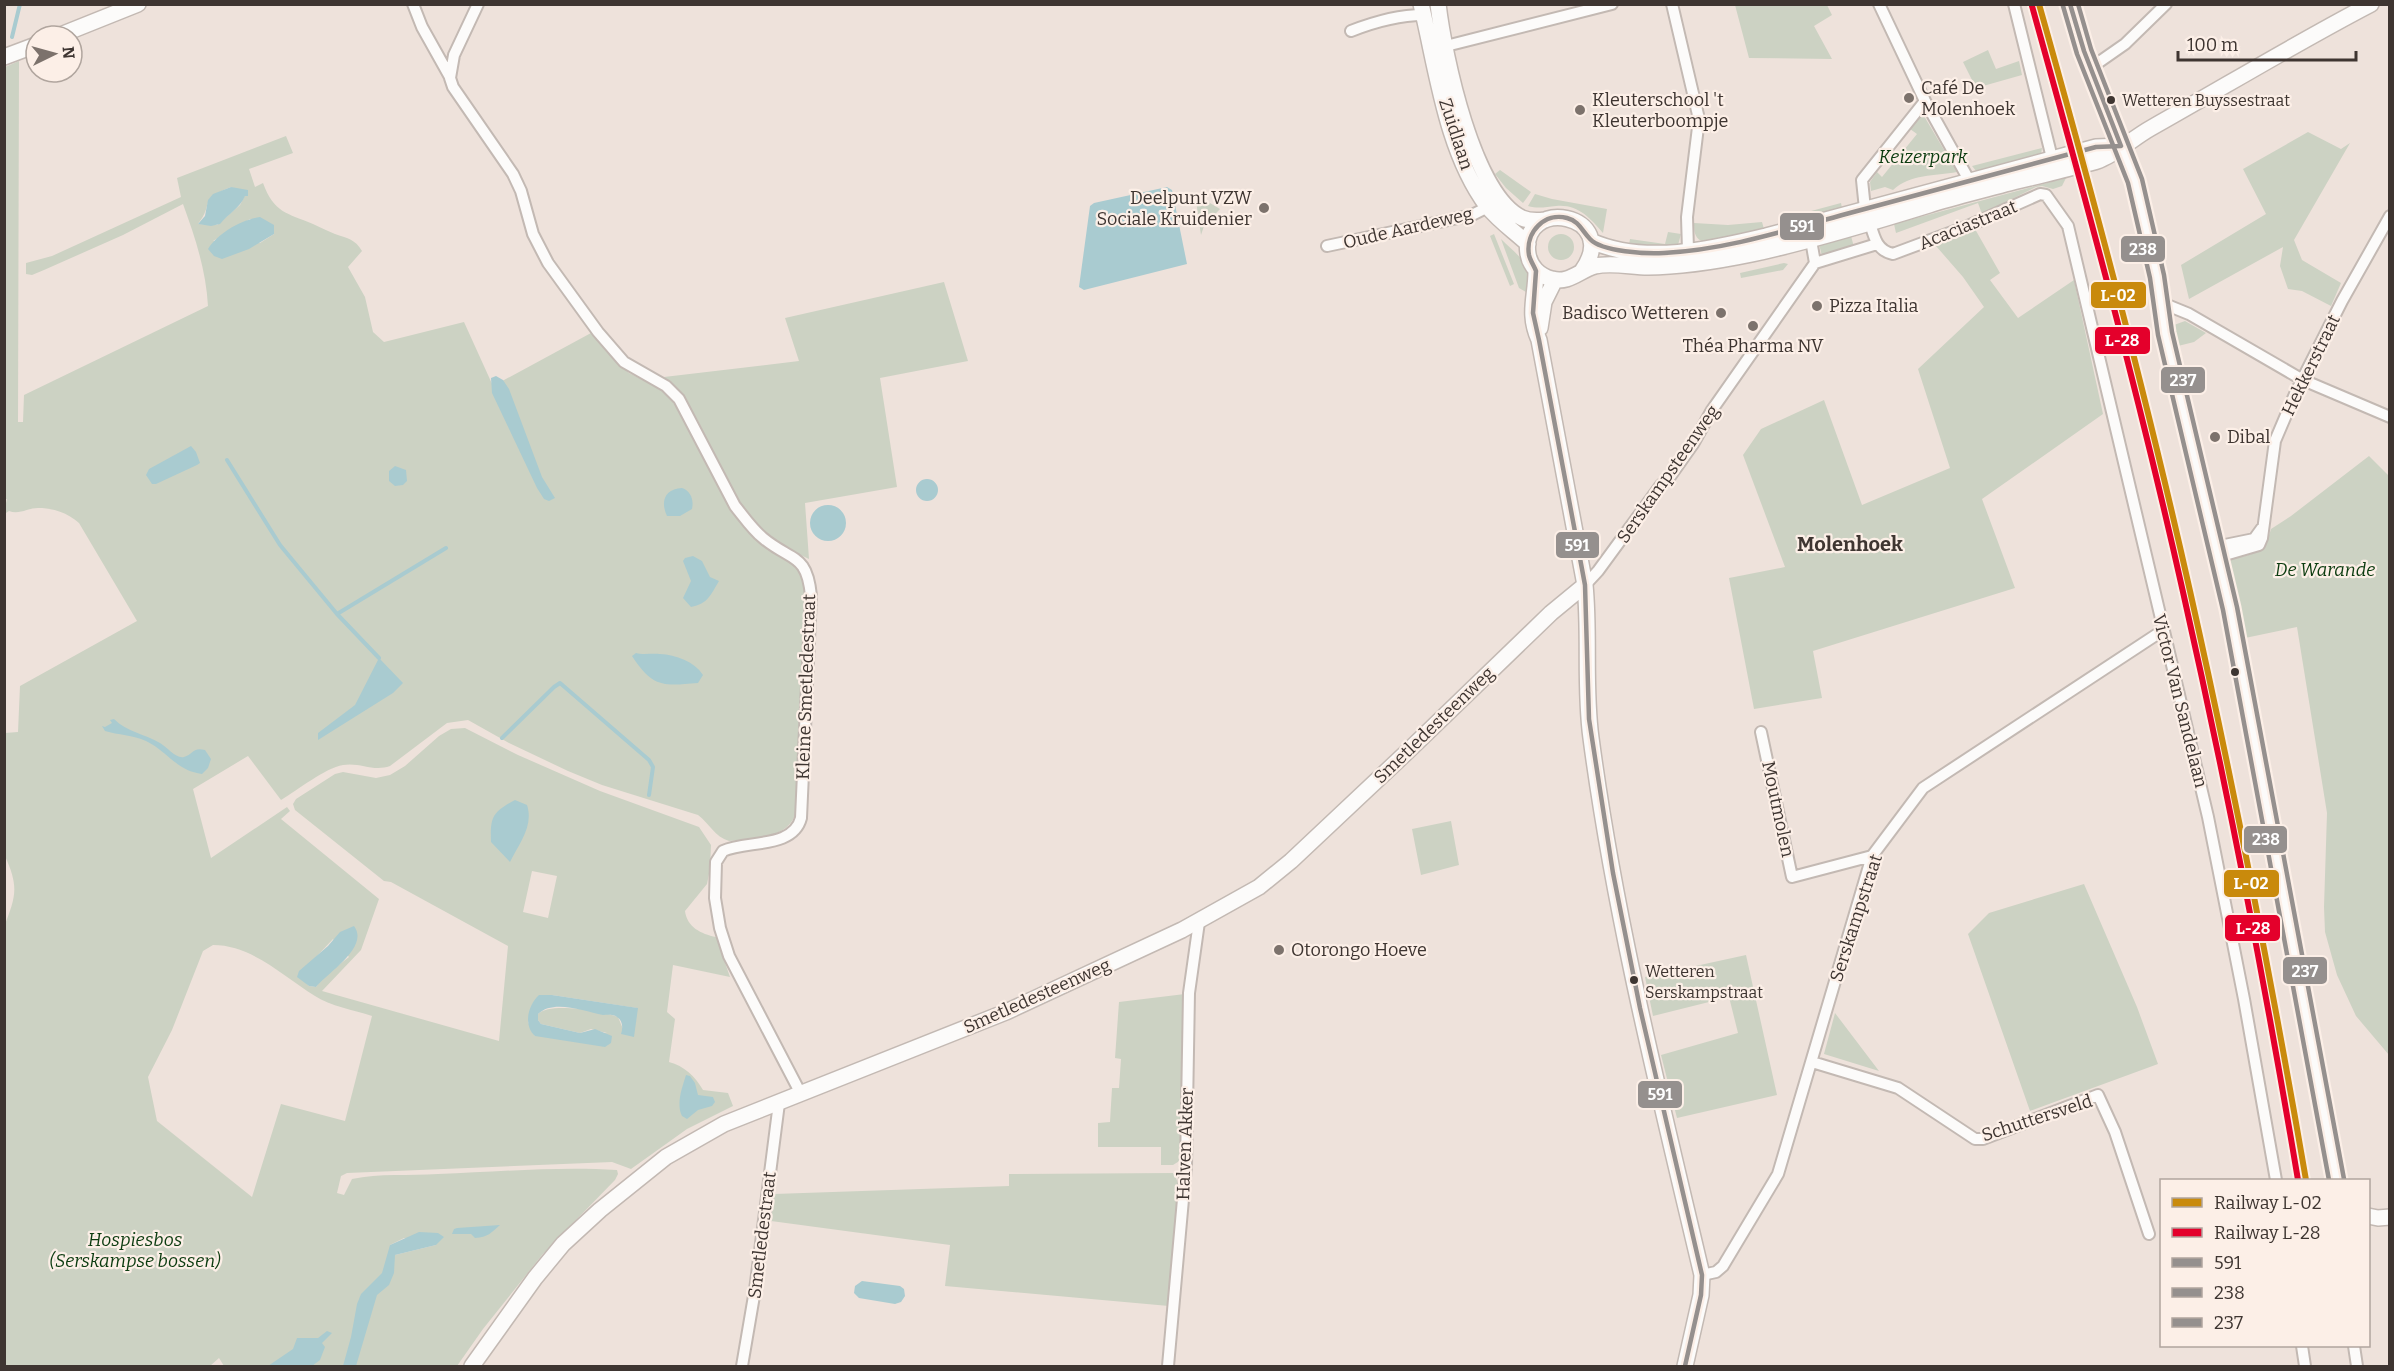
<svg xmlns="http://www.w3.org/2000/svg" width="2394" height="1371" viewBox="0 0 2394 1371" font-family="Bitter,serif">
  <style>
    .green { fill: #ccd2c3; fill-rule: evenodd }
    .water { fill: #a9cbd0 }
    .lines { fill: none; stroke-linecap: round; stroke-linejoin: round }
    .stream { stroke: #a9cbd0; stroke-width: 4 }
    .street-casing { stroke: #c3b9b3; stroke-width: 14 }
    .secondary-casing { stroke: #c3b9b3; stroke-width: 18 }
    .street { stroke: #fcfbfa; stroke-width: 10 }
    .secondary { stroke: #fcfbfa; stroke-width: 15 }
    .bus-1-casing { stroke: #fcefe7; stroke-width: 9 }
    .bus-2-casing { stroke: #fcefe7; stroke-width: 9 }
    .bus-3-casing { stroke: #fcefe7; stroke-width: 9 }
    .bus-1 { stroke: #95908e; stroke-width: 4.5 }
    .bus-2 { stroke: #95908e; stroke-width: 4.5 }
    .bus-3 { stroke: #95908e; stroke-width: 4.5 }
    .rail-1-casing { stroke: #fcefe7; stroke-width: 10 }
    .rail-2-casing { stroke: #fcefe7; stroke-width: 10 }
    .rail-1 { stroke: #c98a0c; stroke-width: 6 }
    .rail-2 { stroke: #e4002b; stroke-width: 6 }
    .poi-dot { fill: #7c726c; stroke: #fcefe7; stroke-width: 2 }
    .bus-dot { fill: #3e3531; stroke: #fcefe7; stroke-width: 2 }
    .labels { text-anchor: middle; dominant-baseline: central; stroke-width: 4.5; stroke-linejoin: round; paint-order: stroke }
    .bus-label { font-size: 16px; fill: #3e3531; stroke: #fcefe7; text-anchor: start }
    .poi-label { font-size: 18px; fill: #3e3531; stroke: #fcefe7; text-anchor: start }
    .street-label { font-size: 18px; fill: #3e3531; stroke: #fcefe7 }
    .park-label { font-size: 18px; font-style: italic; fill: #0b3b0f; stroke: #fcefe7 }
    .neighbourhood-label { font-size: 20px; font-weight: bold; fill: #3e3531; stroke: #fcefe7 }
    .line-badge { stroke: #fcefe7; stroke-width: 2 }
    .badge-label { font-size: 16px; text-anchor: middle; font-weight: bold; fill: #fff }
  </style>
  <rect width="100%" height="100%" fill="#eee2db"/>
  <path class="green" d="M 1735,5 L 1827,5 L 1832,15 L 1814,26 L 1832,59 L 1749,58 Z
    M 1988,50 L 1996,69 L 2019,61 L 2022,75 L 1976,88 L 1963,62 Z
    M 19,61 L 18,422 L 23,422 L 24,395 L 208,306 C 206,270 195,237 183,204 L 123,235 L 44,270 L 32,275 L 26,274 L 26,263 L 52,256 L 181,197 L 177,178 L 286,136 L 293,153 L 249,169 L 255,187 L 263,183 C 274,213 287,213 313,224 C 320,227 327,231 335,234 C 347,238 355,239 362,251 L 348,267 L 365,297 L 373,332 L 384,342 L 464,322 L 493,386 L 591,333 L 618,364 L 629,373 L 659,388 L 676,405 L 734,511 L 801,572 L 805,585 L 805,604 L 796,812 C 788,840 753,838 729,841 C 715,837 709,823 698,815 L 602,785 L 568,771 L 509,743 L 468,720 L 447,723 L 390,766 C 373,772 360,762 343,765 C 325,768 298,790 281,800 L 248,756 L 193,789 L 211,858 L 287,807 L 290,811 L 281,819 L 379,899 L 361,950 L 322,991 L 499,1041 L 508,946 L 391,882 L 384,881 L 295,810 L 293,804 L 296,799 L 335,774 L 343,772 L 376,778 L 390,775 L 405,766 L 439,736 L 451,729 L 465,728 L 518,755 L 600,791 L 699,827 L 711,845 L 710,869 L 707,884 L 685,911 C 687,927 701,934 716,937 L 730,977 L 673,965 L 667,1012 L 675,1019 L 669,1062 C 684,1066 695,1076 703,1090 L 728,1093 L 733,1106 L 687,1129 L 631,1169 L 612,1162 L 347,1173 L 341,1176 L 337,1193 L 344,1195 L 352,1179 C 379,1173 410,1176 438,1174 C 498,1172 558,1166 617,1170 L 618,1174 L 615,1180 L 542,1255 L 483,1329 L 457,1366 L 224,1366 L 219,1358 L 210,1366 L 5,1366 L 4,927 C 16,896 19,887 5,856 L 5,733 L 18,732 L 20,686 L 137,621 L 79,523 C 68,513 53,508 38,508 C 28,508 19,515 9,511 L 6,513 L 5,507 L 7,499 L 4,499 L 5,67 ZM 231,187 L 245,195 L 240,205 L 217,225 L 198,224 C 215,203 197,200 231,187 ZM 250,219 L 274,234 L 260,243 L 213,241 ZM 532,871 L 557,876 L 548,918 L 523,912 ZM 333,939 L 349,957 L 323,977 L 316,987 L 309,986 L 304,981 L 316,957 ZM 213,945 C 252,945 283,976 315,996 C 330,1006 354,1010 372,1016 L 345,1121 L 281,1104 L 252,1197 L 157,1121 L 148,1077 L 172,1030 L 203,951 ZM 552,995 L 637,1008 L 623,1029 L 618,1017 C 602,1011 550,1002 538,1014 L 538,1020 L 541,1024 L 580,1033 L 591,1029 L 607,1033 L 535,1036 L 528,1022 ZM 404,1238 L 436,1245 L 395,1255 L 390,1245 Z
    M 1924,116 L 1957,172 C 1935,176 1910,174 1893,190 L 1885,187 L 1871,191 L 1870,182 L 1877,172 L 1882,177 L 1917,134 L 1910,129 L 1918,117 Z
    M 2308,132 L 2341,149 L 2350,143 L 2294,240 L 2302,260 L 2341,283 L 2331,306 L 2302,291 L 2288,289 L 2280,266 L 2283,247 L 2189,299 L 2181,265 L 2266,214 L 2243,169 Z
    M 2042,148 L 2041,155 L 1977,172 L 1972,166 Z
    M 1500,170 L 1531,192 L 1523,203 L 1506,188 L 1495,174 Z
    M 2066,178 L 2062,186 L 2053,189 L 2042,186 L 2036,187 L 1982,214 L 1978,203 L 1896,233 L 1894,224 Z
    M 1195,194 L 1220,209 L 1204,226 L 1201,235 Z
    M 1535,194 L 1552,199 L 1607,209 L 1603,233 C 1590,218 1578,204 1556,206 C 1546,207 1538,209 1528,206 Z
    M 1841,203 L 1842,208 L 1787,223 L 1785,218 Z
    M 1762,222 L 1764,229 L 1702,241 C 1694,238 1694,230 1694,223 L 1728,225 Z
    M 1975,229 L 2000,273 L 1990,280 L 2018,318 L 2074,280 L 2103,414 L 1982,499 L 2015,588 L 1813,651 L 1822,698 L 1754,709 L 1729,578 L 1785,567 L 1743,455 L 1761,429 L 1824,400 L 1862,505 L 1950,468 L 1918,369 L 1984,307 L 1963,277 L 1936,246 Z
    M 1668,232 L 1681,234 L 1678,245 L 1629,245 L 1630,239 L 1665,244 Z
    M1548 247a13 13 0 1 1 26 0a13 13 0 1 1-26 0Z
    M 1494,234 L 1514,284 L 1510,286 L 1490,236 Z
    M 1851,236 L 1854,247 L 1822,256 L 1819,244 Z
    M 1501,239 C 1519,257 1534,264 1526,292 L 1519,288 Z
    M 1784,263 L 1788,264 L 1783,270 L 1741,278 L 1740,273 Z
    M 944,282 L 968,361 L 880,378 L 897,487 L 805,503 L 809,559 C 784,547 759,534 743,510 C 713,468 705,411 664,377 L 799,361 L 785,318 Z
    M 2185,321 L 2206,333 L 2194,342 L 2178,346 L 2174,325 Z
    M 2369,456 L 2389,476 L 2389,1055 L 2356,1016 L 2337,975 L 2325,932 L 2324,907 L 2327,813 L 2297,627 L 2245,638 L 2229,560 C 2252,554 2264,554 2271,529 L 2291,516 Z
    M 1451,821 L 1459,865 L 1421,875 L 1412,829 Z
    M 2084,884 L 2137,1007 L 2158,1064 L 2030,1111 L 1968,934 L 1989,913 Z
    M 1746,955 L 1777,1095 L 1677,1118 L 1661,1055 L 1738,1033 L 1729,997 L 1653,1016 L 1645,977 Z
    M 1185,994 L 1181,1160 L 1173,1165 L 1161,1165 L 1161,1147 L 1098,1147 L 1098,1123 L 1110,1122 L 1112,1088 L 1119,1088 L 1121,1059 L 1115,1058 L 1119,1002 Z
    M 1835,1013 L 1879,1071 L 1824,1054 Z
    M 1173,1173 L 1179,1184 L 1169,1306 L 945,1286 L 950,1245 L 771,1221 L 774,1194 L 1009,1186 L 1009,1174 Z"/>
  <path class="water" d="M 231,187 L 248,190 L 248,196 L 245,196 C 240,208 228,214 220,224 L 211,226 L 198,224 L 205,216 L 208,200 L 213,194 Z
    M 1167,187 L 1172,190 L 1187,264 L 1084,290 L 1079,287 L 1090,206 L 1094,203 Z
    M 260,217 L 274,225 L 274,234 L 249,249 L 222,259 L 214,256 L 208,249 C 218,233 241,220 260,217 Z
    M 496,376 L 503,380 L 509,389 L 542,477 L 555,498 L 549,501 L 544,499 L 537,488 L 492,393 L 491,378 Z
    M 191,446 L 196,452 L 200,463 L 197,465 L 156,484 L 152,484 L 146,475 L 149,469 Z
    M 395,466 L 406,470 L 407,481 L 403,485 L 395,486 L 389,481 L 389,471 Z
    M916 490a11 11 0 1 1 22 0a11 11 0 1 1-22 0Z
    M 682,488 C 691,491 694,500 692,509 L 680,516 L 667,516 C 660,501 665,489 682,488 Z
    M810 523a18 18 0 1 1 36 0a18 18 0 1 1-36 0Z
    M 693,556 L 702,561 L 710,577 L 719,581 C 711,594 708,604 691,607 L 683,598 L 691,581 L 683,561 L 685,558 Z
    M 636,653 C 643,655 652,653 660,654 C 676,655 694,661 703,675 L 698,683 C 663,686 653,688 632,656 Z
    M 379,658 L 403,683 L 393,693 L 318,740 L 318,733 L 355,705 Z
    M 114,719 C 127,732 145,734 160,743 C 167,747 176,759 184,757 C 193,755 192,747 205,750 L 211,759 L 208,768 L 202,774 C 177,771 167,751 146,741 C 133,735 118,735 105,731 L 102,726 L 105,727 L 112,723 L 110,720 Z
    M 515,800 L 527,805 C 534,826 519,844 510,862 L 491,842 C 490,816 493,812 515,800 Z
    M 354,926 C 370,947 327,973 316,987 L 309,986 L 297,977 L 299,971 L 328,946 L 340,932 Z
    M 539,995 L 552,995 L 638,1008 L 634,1037 L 621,1034 C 623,1028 623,1021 617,1017 C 613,1014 607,1015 603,1015 C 584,1011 553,999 538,1014 L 538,1020 L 541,1024 L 580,1033 L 595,1029 L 612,1036 L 611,1043 L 605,1047 L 535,1036 C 523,1025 528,1005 539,995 Z
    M 686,1075 L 690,1076 L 695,1083 L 698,1095 L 713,1097 L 715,1102 L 712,1106 L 698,1110 L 687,1119 L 682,1116 C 676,1104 682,1088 686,1075 Z
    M 500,1225 C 491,1233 488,1237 475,1238 L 471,1234 L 452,1234 L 454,1229 L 457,1228 Z
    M 419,1232 L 438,1233 L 444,1237 L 436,1245 L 395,1255 L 394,1273 L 389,1285 L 377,1295 L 356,1366 L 343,1366 L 351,1337 L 357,1304 L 361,1294 L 382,1273 L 390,1245 Z
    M 862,1281 L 900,1286 L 904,1289 L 905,1296 L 901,1302 L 895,1304 L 859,1298 L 854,1293 L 855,1286 Z
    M 327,1331 L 332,1333 L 322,1343 L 325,1347 L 320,1360 L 312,1366 L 268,1366 L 293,1349 L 297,1338 L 318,1338 Z"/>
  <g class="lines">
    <path class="stream" d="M 12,37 L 20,4
      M 227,460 L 280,545 L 337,614 L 379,658
      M 337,614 L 446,548
      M 502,738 L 554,687 L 560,683 L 649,760 L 653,767 L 649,795"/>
    <g class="street-casing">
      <path id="street" d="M 413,4 L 422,27 L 450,77
        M 478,4 L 454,55 L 450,78 L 453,87 L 513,174 L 521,191 L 533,234 L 548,263 L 598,332 L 624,362 L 666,386 L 679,399 L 735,506 C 744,517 752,529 763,538 C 792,562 807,553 811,596 L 801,818 C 793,849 746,840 723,851 L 716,862 L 715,898 L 720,928 L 729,956 L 801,1094
        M 1672,4 L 1699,119 L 1687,217 L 1688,250
        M 1879,4 L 1925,101 L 1969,180
        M 2014,4 L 2052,158
        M 1351,31 C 1374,22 1398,15 1423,15
        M 1446,46 L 1612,4
        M 2092,67 L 2125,44 L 2166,4
        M 1865,209 L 1862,180 L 1925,101
        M 1870,223 C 1874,237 1877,251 1893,254 L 1968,226 L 2040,194 L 2046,195 L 2068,226 L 2208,817 L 2244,999 L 2276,1180
        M 1811,240 L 1815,263
        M 1327,246 L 1472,215 L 1488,207
        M 2162,303 L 2189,314 L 2303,380 L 2390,417
        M 2215,547 L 2254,539 L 2262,528
        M 2218,557 L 2259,545 L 2262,538 L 2275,441 L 2295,394 L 2342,301 L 2390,216
        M 1585,585 L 1598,571 L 1661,485 L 1669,478 L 1693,444 L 1712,410 L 1815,263 L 1877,244
        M 1761,732 L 1792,877 L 1872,856
        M 1812,1062 L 1898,1088 L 1975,1139 L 1983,1139 L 2098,1095 L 2115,1132 L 2149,1234
        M 1702,1275 L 1716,1272 L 1723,1266 L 1778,1174 L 1872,856 L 1923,788 L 2162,631
        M 2302,1346 L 2305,1366
        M 2354,1346 L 2357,1366
        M 742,1366 L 755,1290 L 779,1103
        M 1168,1366 L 1186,1166 L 1189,993 L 1199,922"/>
    </g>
    <g class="secondary-casing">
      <path id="secondary" d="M 1421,4 C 1437,70 1446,151 1487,206 C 1499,221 1514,231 1528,244
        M 1438,4 C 1444,55 1473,195 1522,218 C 1529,221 1537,221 1545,220
        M 2070,4 L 2084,51 L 2135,181 L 2157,277 L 2165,333 L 2230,608 L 2337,1180
        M 58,36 L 138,4
        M 4,57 L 36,45
        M 1591,241 C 1644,265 1712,249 1766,236 L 2096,147 L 2121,146
        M 1536,271 C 1536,297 1527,313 1539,340 L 1585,585 C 1590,636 1584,687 1591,738 C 1615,919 1660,1097 1702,1275 L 1701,1295 L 1685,1366
        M 1582,271 C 1623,213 1519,195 1528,254 C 1530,266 1539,276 1552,279 C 1569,284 1580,270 1595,266 C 1612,262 1631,267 1648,267 C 1683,267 1718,261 1752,254 C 1812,241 1871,223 1929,205 C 1954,197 1980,191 2005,184 C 2029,178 2053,173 2077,166 C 2085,164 2095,163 2102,159 C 2118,152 2135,137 2151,128 C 2224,87 2296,43 2371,4
        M 1540,328 L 1544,302 L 1555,280
        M 2368,1216 L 2378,1218 L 2390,1217
        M 472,1366 L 535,1278 L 563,1244 L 600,1210 L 666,1157 L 724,1124 L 1006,1012 L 1182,930 L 1259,887 L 1291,861 L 1408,751 L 1551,613 L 1585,585"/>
    </g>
    <use href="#street" class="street"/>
    <use href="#secondary" class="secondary"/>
    <g class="bus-1-casing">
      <path id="bus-1" d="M 2070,4 L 2084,51 L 2121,146
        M 1536,271 L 1533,313 L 1539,340 L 1585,585 L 1589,719 L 1613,873 L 1640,1008 L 1702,1275 L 1701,1295 L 1685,1366
        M 1536,271 C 1534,266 1530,260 1529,255 C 1525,232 1545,212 1567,218 C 1579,221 1582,231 1590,239 C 1602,252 1647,254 1664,253 C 1726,250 1787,230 1846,214 C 1929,192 2013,169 2096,147 L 2121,146"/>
    </g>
    <g class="bus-2-casing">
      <path id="bus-2" d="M 2063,6 L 2077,54 L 2128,183 L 2150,278 L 2158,335 L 2223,610 L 2329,1180"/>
    </g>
    <g class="bus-3-casing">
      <path id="bus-3" d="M 2078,4 L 2091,49 L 2142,179 L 2164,275 L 2172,332 L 2237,607 L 2344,1179"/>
    </g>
    <use href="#bus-1" class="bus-1"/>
    <use href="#bus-2" class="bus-2"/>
    <use href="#bus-3" class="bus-3"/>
    <g class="rail-1-casing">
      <path id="rail-1" d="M 2039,4 C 2094,199 2146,394 2190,591 C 2234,787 2272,983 2306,1180"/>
    </g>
    <g class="rail-2-casing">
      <path id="rail-2" d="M 2032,6 C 2086,200 2139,395 2183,592 C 2227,787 2265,983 2298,1180"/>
    </g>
    <use href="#rail-1" class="rail-1"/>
    <use href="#rail-2" class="rail-2"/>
  </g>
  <g class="poi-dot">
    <circle cx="1909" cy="98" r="6"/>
    <circle cx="1580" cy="110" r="6"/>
    <circle cx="1264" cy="208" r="6"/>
    <circle cx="1817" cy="306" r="6"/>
    <circle cx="1721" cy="313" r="6"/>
    <circle cx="1753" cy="326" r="6"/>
    <circle cx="2215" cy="437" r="6"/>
    <circle cx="1279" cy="950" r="6"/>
  </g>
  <g class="bus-dot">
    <circle cx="2111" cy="100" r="5"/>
    <circle cx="2235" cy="672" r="5"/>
    <circle cx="1634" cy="980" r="5"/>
  </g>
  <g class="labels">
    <g class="bus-label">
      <text x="2122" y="100">Wetteren Buyssestraat</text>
      <text x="1645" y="971">Wetteren<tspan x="1645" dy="21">Serskampstraat</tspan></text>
    </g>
    <g class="poi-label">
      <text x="1921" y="88">Café De<tspan x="1921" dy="21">Molenhoek</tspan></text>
      <text x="1592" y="100">Kleuterschool 't<tspan x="1592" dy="21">Kleuterboompje</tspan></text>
      <text x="1252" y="198" text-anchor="end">Deelpunt VZW<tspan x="1252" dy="21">Sociale Kruidenier</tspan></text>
      <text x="1829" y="306">Pizza Italia</text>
      <text x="1709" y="313" text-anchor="end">Badisco Wetteren</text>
      <text x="1753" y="346" text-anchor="middle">Théa Pharma NV</text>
      <text x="2227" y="437">Dibal</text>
      <text x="1291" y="950">Otorongo Hoeve</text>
    </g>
    <g class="street-label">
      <text transform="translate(1456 134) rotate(72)">Zuidlaan</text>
      <text transform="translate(1968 225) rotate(-22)">Acaciastraat</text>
      <text transform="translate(1408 228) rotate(-13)">Oude Aardeweg</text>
      <text transform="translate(2311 365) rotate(-64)">Hekkerstraat</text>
      <text transform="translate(1668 474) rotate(-55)">Serskampsteenweg</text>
      <text transform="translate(806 687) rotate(-88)">Kleine Smetledestraat</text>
      <text transform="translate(2180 701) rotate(76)">Victor Van Sandelaan</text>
      <text transform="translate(1434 725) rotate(-44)">Smetledesteenweg</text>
      <text transform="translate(1778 809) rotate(78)">Moutmolen</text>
      <text transform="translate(1856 918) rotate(-72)">Serskampstraat</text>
      <text transform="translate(1037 996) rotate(-24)">Smetledesteenweg</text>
      <text transform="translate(2037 1118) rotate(-18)">Schuttersveld</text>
      <text transform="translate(1185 1144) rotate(-88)">Halven Akker</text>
      <text transform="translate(762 1235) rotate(-83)">Smetledestraat</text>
    </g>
    <g class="park-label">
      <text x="1923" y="157">Keizerpark</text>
      <text x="2325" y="570">De Warande</text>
      <text x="135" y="1240">Hospiesbos<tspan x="135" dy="21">(Serskampse bossen)</tspan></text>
    </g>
    <g class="neighbourhood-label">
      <text x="1850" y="544">Molenhoek</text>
    </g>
  </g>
  <g class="line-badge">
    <rect x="1779" y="212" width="46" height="29" rx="6" fill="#95908e"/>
    <rect x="2120" y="235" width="46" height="28" rx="6" fill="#95908e"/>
    <rect x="2090" y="281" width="57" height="28" rx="6" fill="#c98a0c"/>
    <rect x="2094" y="326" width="57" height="29" rx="6" fill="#e4002b"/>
    <rect x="2160" y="366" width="46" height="28" rx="6" fill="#95908e"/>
    <rect x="1555" y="531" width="45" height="28" rx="6" fill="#95908e"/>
    <rect x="2243" y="825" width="45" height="29" rx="6" fill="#95908e"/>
    <rect x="2223" y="869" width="57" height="29" rx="6" fill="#c98a0c"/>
    <rect x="2224" y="914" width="57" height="28" rx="6" fill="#e4002b"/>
    <rect x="2282" y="956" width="46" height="29" rx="6" fill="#95908e"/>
    <rect x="1637" y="1080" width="46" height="29" rx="6" fill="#95908e"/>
  </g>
  <g class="badge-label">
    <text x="1802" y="232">591</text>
    <text x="2143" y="255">238</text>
    <text x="2118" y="301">L-02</text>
    <text x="2122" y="346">L-28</text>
    <text x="2183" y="386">237</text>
    <text x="1577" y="551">591</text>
    <text x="2266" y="845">238</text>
    <text x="2251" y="889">L-02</text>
    <text x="2253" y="934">L-28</text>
    <text x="2305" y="977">237</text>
    <text x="1660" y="1100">591</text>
  </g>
  <rect width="2394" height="1371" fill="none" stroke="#3e3531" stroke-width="12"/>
  <rect x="2160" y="1179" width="210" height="168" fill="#fcefe7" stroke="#b0a59e" stroke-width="1.5"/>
  <rect x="2172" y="1198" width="30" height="9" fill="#c98a0c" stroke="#b0a59e" stroke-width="1.5"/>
  <text x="2214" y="1209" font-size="18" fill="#3e3531">Railway L-02</text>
  <rect x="2172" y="1228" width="30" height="9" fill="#e4002b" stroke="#b0a59e" stroke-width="1.5"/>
  <text x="2214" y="1239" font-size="18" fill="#3e3531">Railway L-28</text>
  <rect x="2172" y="1258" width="30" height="9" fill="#95908e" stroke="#b0a59e" stroke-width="1.5"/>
  <text x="2214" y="1269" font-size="18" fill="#3e3531">591</text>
  <rect x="2172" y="1288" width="30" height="9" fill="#95908e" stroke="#b0a59e" stroke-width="1.5"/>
  <text x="2214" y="1299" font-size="18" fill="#3e3531">238</text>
  <rect x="2172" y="1318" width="30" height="9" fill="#95908e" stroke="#b0a59e" stroke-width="1.5"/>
  <text x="2214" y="1329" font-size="18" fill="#3e3531">237</text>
  <g transform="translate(54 54) rotate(85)"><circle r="28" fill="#fcefe7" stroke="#b0a59e" stroke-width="1.5"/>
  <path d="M0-4.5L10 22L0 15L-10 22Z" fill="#7c726c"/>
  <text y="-9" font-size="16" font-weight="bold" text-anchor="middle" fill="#3e3531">N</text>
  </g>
  <path d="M2178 51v9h178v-9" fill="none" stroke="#3e3531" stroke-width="3"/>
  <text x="2187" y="51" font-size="18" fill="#3e3531" stroke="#fcefe7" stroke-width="4.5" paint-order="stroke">100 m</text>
</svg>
